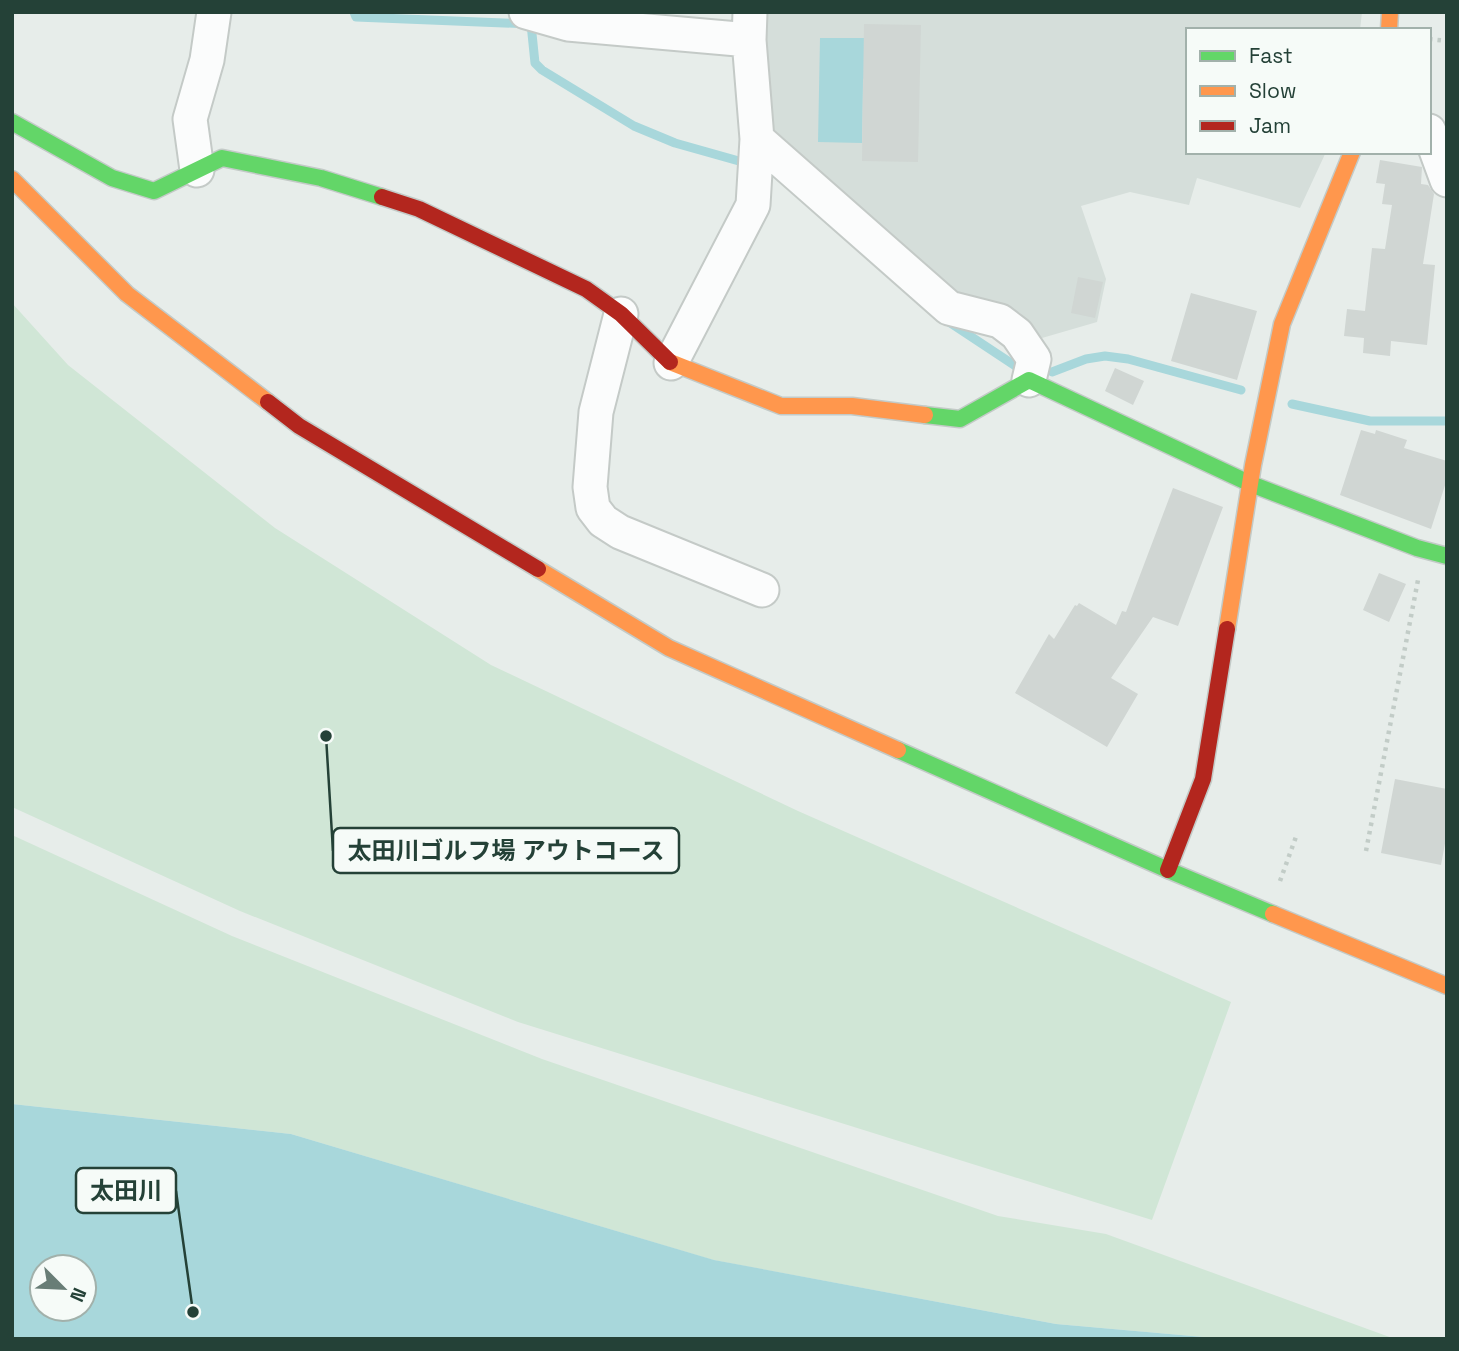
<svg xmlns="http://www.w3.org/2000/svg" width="1459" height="1351" viewBox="0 0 1459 1351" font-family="'Space Grotesk','Noto Sans JP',sans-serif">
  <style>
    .built { fill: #d5deda }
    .green { fill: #d0e6d6 }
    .water { fill: #a8d7db; fill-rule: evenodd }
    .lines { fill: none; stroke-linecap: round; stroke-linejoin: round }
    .stream { stroke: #a8d7db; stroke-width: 9 }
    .building { fill: #d0d6d3 }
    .street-casing { stroke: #c4cac7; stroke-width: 37 }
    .fast-casing { stroke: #c3cac7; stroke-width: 19 }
    .slow-casing { stroke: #c3cac7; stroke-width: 19 }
    .jam-casing { stroke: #c3cac7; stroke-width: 19 }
    .path { stroke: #c2ccc7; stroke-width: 4.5; stroke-dasharray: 3.5 5; stroke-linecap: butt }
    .street { stroke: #fbfcfc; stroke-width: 33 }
    .fast { stroke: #63d668; stroke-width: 16 }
    .slow { stroke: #ff974d; stroke-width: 16 }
    .jam { stroke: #b3261e; stroke-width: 16 }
    .leader { fill: none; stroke: #244137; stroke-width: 2.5 }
    .callout-dot { fill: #244137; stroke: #f6fbf8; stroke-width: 2.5 }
    .callout { fill: #f6fbf8; stroke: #244137; stroke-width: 2.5 }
    .callout-label { font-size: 24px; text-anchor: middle; font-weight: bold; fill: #244137 }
  </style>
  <rect width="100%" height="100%" fill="#e7edea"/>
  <path class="built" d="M 765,12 L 1362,12 L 1360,30 L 1188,30 L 1188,152 L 1326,152 L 1300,208 L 1197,178 L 1189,205 L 1130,192 L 1081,206 L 1106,279 L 1097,322 L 1042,338 L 1020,313 L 992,302 L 970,298 L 953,290 L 771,127 L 766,112 Z"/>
  <path class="green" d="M 12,303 L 68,365 L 275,528 L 491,665 L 798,811 L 1231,1002 L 1152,1220 L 518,1022 L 240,911 L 12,807 Z
    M 12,835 L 232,936 L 542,1059 L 998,1216 L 1106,1234 L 1395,1339 L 1226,1339 L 1056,1324 L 713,1260 L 291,1134 L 12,1104 Z"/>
  <path class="water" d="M 820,38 L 885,38 L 863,80 L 862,143 L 818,142 Z
    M 12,1104 L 291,1134 L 714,1260 L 1056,1324 L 1226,1339 L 12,1339 ZM 42,1267 L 84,1267 L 84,1309 L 42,1309 Z"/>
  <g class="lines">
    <path class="stream" d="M 354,12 L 356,17 L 531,24 L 535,63 L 542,70 L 634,126 L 675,143 L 746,163
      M 949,322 L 1020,369
      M 1052,372 L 1086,359 L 1105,356 L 1128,359 L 1241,390
      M 1292,404 L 1370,421 L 1447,421"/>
  </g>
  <path class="building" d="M 864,24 L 921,25 L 918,162 L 862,161 Z
    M 1380,160 L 1422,167 L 1421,184 L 1428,185 L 1434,194 L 1423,264 L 1435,265 L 1427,345 L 1391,341 L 1390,356 L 1363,353 L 1364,338 L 1344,336 L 1347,309 L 1365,311 L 1372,248 L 1385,249 L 1392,205 L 1382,204 L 1385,184 L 1376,183 Z
    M 1078,277 L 1103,282 L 1095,318 L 1071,313 Z
    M 1191,293 L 1257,311 L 1237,380 L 1171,361 Z
    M 1115,368 L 1144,381 L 1133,405 L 1105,391 Z
    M 1361,430 L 1375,434 L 1376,430 L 1407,440 L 1404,448 L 1447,461 L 1447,479 L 1431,529 L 1340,495 Z
    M 1173,488 L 1223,507 L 1178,626 L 1153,617 L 1111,678 L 1138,694 L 1107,747 L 1015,693 L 1049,634 L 1054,639 L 1075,605 L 1077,606 L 1079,603 L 1116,625 L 1122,611 L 1126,612 Z
    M 1379,573 L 1406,584 L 1389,622 L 1363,610 Z
    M 1395,779 L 1447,789 L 1447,833 L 1441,865 L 1381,853 Z"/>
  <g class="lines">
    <g class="street-casing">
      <path id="street" d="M 526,12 L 568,24 L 749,40
        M 1429,131 L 1447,180
        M 757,139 L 949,308 L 1000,321 L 1017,334 L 1034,359 L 1029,380
        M 197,170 L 190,119 L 207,60 L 214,12
        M 621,314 L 596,412 L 590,487 L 593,508 L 603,521 L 620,532 L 762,590
        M 671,363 L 753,205 L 757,139 L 749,40 L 750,12"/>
    </g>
    <g class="fast-casing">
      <path id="fast" d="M 12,122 L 112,178 L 154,191 L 222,158 L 321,178 L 382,197
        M 925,415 L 960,419 L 1029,380 L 1251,484 L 1417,548 L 1447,556
        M 898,750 L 1168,870 L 1273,914"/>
    </g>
    <g class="slow-casing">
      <path id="slow" d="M 1389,30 L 1390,12
        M 12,179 L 127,294 L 268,402
        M 670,362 L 781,406 L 852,406 L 925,415
        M 538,569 L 669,648 L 898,750
        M 1227,629 L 1253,465 L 1282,324 L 1352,152
        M 1273,914 L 1447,986"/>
    </g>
    <g class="jam-casing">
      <path id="jam" d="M 382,197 L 419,209 L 586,289 L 621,314 L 670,362
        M 268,402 L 299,426 L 538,569
        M 1168,870 L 1203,779 L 1227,629"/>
    </g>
    <path class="path" d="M 1429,39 L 1447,41
      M 1366,851 L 1418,580
      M 1280,881 L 1297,834"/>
    <use href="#street" class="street"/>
    <use href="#fast" class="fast"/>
    <use href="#slow" class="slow"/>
    <use href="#jam" class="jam"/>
  </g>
  <path class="leader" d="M326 736L333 851M193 1312L176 1191"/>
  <g class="callout-dot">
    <circle cx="326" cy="736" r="7"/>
    <circle cx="193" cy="1312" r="7"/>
  </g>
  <g class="callout">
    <rect x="333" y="828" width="346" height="45" rx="7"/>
    <rect x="76" y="1168" width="100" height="45" rx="7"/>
  </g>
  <g class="callout-label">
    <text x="506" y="859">太田川ゴルフ場 アウトコース</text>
    <text x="126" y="1199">太田川</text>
  </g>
  <rect width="1459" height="1351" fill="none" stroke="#244137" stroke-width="28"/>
  <rect x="1186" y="28" width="245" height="126" fill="#f6fbf8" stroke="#a2b1ab" stroke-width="2"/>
  <rect x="1200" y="51" width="35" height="10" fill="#63d668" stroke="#a2b1ab" stroke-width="2"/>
  <text x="1249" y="63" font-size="21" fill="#244137">Fast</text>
  <rect x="1200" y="86" width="35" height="10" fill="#ff974d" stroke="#a2b1ab" stroke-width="2"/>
  <text x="1249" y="98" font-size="21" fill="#244137">Slow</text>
  <rect x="1200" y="121" width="35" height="10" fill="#b3261e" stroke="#a2b1ab" stroke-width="2"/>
  <text x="1249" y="133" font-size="21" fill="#244137">Jam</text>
  <g transform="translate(63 1288) rotate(114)"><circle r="33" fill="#f6fbf8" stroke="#a2b1ab" stroke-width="2"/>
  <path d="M0-5L12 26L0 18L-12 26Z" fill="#687d76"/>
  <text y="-10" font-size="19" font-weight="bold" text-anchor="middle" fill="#244137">N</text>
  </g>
</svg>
